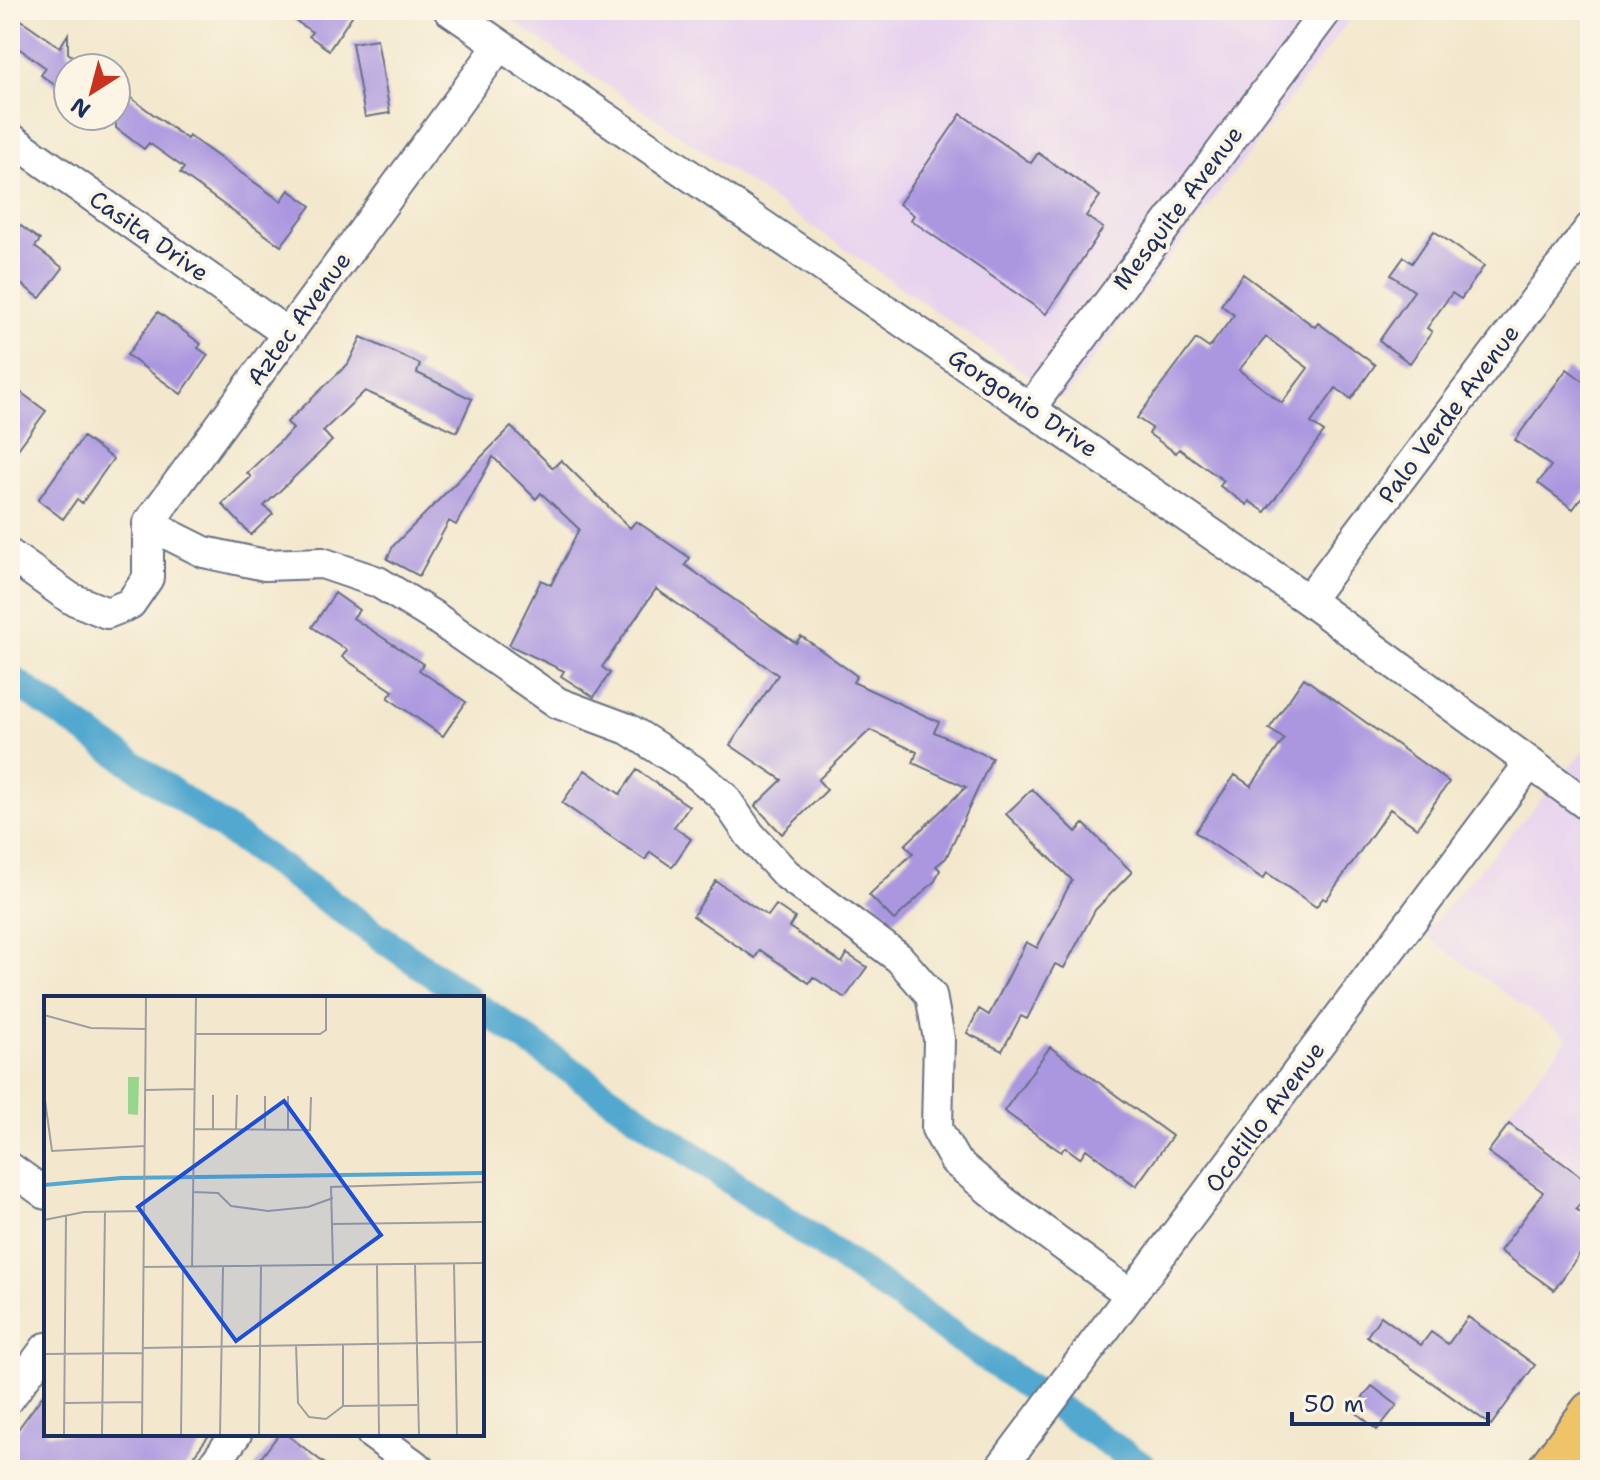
<svg xmlns="http://www.w3.org/2000/svg" width="1600" height="1480" viewBox="0 0 1600 1480" font-family="'Shantell Sans',sans-serif">
  <style>
    .built { fill: #e7d2ef }
    .lines { fill: none; stroke-linecap: round; stroke-linejoin: round }
    .canal { stroke: #53a8cf; stroke-width: 28 }
    .building { fill: #ab97e0; fill-rule: evenodd }
    .minor-casing { stroke: #677085; stroke-width: 34 }
    .major-casing { stroke: #677085; stroke-width: 42 }
    .minor { stroke: #fff; stroke-width: 30 }
    .major { stroke: #efc469; stroke-width: 38 }
    .labels { text-anchor: middle; dominant-baseline: central; stroke-width: 8; stroke-linejoin: round; paint-order: stroke }
    .street-label { font-size: 24px; fill: #1b2f5e; stroke: #fcf5e5 }
    .inset-river { fill: none; stroke: #53a8cf; stroke-width: 4 }
    .inset-road { fill: none; stroke: #9d9ea1; stroke-width: 2 }
    .view { fill: #1d4ed8; fill-opacity: 0.15; stroke: #1d4ed8; stroke-width: 4 }
    .inset-edge { fill: none; stroke: #1b2f5e; stroke-width: 4 }
  </style>
  <rect width="100%" height="100%" fill="#fcf5e5"/>
  <filter id="ink" filterUnits="userSpaceOnUse"><feTurbulence type="fractalNoise" baseFrequency=".0125" numOctaves="2"/><feDisplacementMap in="SourceGraphic" scale="16" xChannelSelector="R" yChannelSelector="G"/><feConvolveMatrix kernelMatrix="1 2 1 2 8 2 1 2 1" color-interpolation-filters="sRGB"/></filter>
  <filter id="wash" filterUnits="userSpaceOnUse"><feTurbulence type="fractalNoise" baseFrequency=".006" numOctaves="4" result="noise"/><feDisplacementMap in="SourceGraphic" scale="32" xChannelSelector="R" yChannelSelector="G"/><feGaussianBlur stdDeviation="1.8" result="paint"/><feColorMatrix in="noise" values="0 0 0 0 0 0 0 0 0 0 0 0 0 0 0 0 0 1.4 0 .05"/><feComposite in="paint" operator="in"/></filter>
  <g filter="url(#wash)">
    <rect width="100%" height="100%" fill="#f3e8cd"/>
    <path class="built" d="M 497,10 L 1357,10 L 1063,399 Z
      M 1590,744 L 1590,1182 L 1506,1114 L 1568,1038 L 1423,934 Z"/>
    <g class="lines">
      <path class="canal" d="M 10,678 L 467,998
        M 482,1009 L 1148,1470"/>
    </g>
    <g id="blocks">
      <path class="building" d="M 280,10 L 356,10 L 329,50 L 309,36 L 312,32 Z
        M 10,12 L 60,47 L 68,34 L 68,53 L 89,68 L 68,68 L 68,95 L 41,75 L 46,68 L 10,42 Z
        M 377,39 L 390,113 L 365,117 L 352,43 Z
        M 116,87 L 187,139 L 189,136 L 281,201 L 289,190 L 311,206 L 281,246 L 180,173 L 184,168 L 149,143 L 144,149 L 116,128 Z
        M 961,114 L 1031,163 L 1038,153 L 1100,196 L 1086,216 L 1103,228 L 1046,314 L 911,220 L 914,215 L 899,204 Z
        M 10,218 L 40,240 L 35,247 L 63,268 L 40,298 L 10,276 Z
        M 1434,231 L 1484,266 L 1461,299 L 1452,293 L 1427,328 L 1432,332 L 1410,363 L 1379,341 L 1414,291 L 1391,275 L 1404,257 L 1412,263 Z
        M 1243,274 L 1315,327 L 1318,323 L 1375,365 L 1351,399 L 1336,388 L 1311,423 L 1324,432 L 1265,512 L 1249,501 L 1247,505 L 1220,486 L 1224,481 L 1179,449 L 1176,453 L 1149,434 L 1152,428 L 1137,418 L 1196,339 L 1209,348 L 1234,315 L 1221,305 ZM 1266,337 L 1308,368 L 1282,403 L 1239,370 Z
        M 158,312 L 201,344 L 198,348 L 208,355 L 181,394 L 127,355 Z
        M 361,337 L 420,364 L 417,373 L 472,399 L 457,432 L 365,391 L 323,431 L 332,441 L 264,506 L 273,514 L 251,535 L 222,504 L 251,477 L 247,473 L 293,429 L 287,422 L 348,364 Z
        M 1567,369 L 1590,386 L 1590,486 L 1573,509 L 1538,483 L 1551,466 L 1515,440 Z
        M 19,391 L 46,411 L 10,460 L 10,403 Z
        M 511,427 L 553,468 L 561,460 L 630,528 L 636,521 L 690,558 L 685,565 L 796,643 L 801,636 L 857,676 L 853,682 L 939,722 L 934,732 L 992,758 L 946,858 L 936,866 L 940,870 L 935,881 L 894,920 L 869,895 L 913,853 L 905,845 L 966,787 L 913,763 L 917,752 L 870,730 L 818,780 L 827,790 L 782,834 L 755,806 L 782,780 L 730,745 L 778,675 L 716,631 L 656,589 L 602,667 L 610,673 L 594,697 L 561,676 L 564,671 L 509,645 L 541,580 L 551,585 L 579,529 L 541,493 L 536,499 L 493,457 L 456,525 L 449,521 L 419,576 L 387,559 L 393,546 Z
        M 83,437 L 113,459 L 82,503 L 77,499 L 63,519 L 38,500 Z
        M 335,593 L 359,610 L 353,618 L 423,664 L 419,670 L 466,702 L 443,736 L 388,698 L 393,691 L 342,657 L 347,650 L 312,627 Z
        M 1304,678 L 1449,782 L 1417,828 L 1390,809 L 1326,900 L 1323,898 L 1316,907 L 1267,873 L 1263,879 L 1195,832 L 1235,775 L 1251,786 L 1284,739 L 1269,729 Z
        M 585,770 L 620,794 L 637,770 L 689,806 L 674,827 L 691,839 L 672,867 L 650,852 L 645,860 L 562,803 Z
        M 1032,789 L 1076,832 L 1084,824 L 1132,872 L 1095,910 L 1064,968 L 1055,964 L 1027,1019 L 1021,1016 L 1002,1051 L 967,1033 L 979,1009 L 989,1015 L 1026,942 L 1037,948 L 1072,880 L 1006,814 Z
        M 716,881 L 768,916 L 776,905 L 795,918 L 789,927 L 842,963 L 847,954 L 867,967 L 845,998 L 813,977 L 809,983 L 760,950 L 755,958 L 693,916 Z
        M 1050,1047 L 1172,1136 L 1136,1186 L 1086,1149 L 1080,1158 L 1065,1147 L 1061,1152 L 1004,1111 Z
        M 1509,1124 L 1590,1183 L 1590,1190 L 1576,1209 L 1590,1220 L 1590,1240 L 1554,1290 L 1500,1251 L 1543,1192 L 1488,1152 Z
        M 1381,1316 L 1421,1345 L 1431,1332 L 1448,1344 L 1468,1317 L 1535,1365 L 1491,1425 L 1367,1336 Z
        M 1372,1386 L 1397,1405 L 1377,1430 L 1353,1410 Z
        M 46,1391 L 46,1434 L 210,1434 L 183,1470 L 10,1470 L 10,1440 Z
        M 279,1434 L 286,1434 L 333,1470 L 252,1470 Z"/>
    </g>
  </g>
  <g filter="url(#ink)">
    <use href="#blocks" fill-opacity="0" stroke="#677085" stroke-width="2"/>
    <g class="lines">
      <g class="minor-casing">
        <path id="minor" d="M 449,10 L 1308,600 L 1590,807
          M 10,138 L 288,334
          M 1030,408 L 1327,10
          M 148,524 L 204,552 L 265,565 L 322,563 L 378,582 L 433,616 L 558,703 L 628,729 L 692,770 L 724,797 L 750,835 L 786,874 L 899,958 L 931,995 L 939,1039 L 937,1129 L 955,1161 L 1004,1202 L 1131,1295
          M 10,555 L 70,598 L 107,613 L 130,604 L 148,578 L 148,524 L 499,46
          M 1308,600 L 1590,228
          M 10,1168 L 46,1194
          M 10,1397 L 46,1348
          M 372,1434 L 421,1470
          M 210,1470 L 236,1434
          M 999,1470 L 1530,763"/>
      </g>
      <g class="major-casing">
        <path id="major" d="M 1546,1470 L 1590,1411"/>
      </g>
      <use href="#minor" class="minor"/>
      <use href="#major" class="major"/>
    </g>
  </g>
  <g class="labels">
    <g class="street-label">
      <text transform="translate(1178 208) rotate(-53)">Mesquite Avenue</text>
      <text transform="translate(149 236) rotate(35)">Casita Drive</text>
      <text transform="translate(299 319) rotate(-54)">Aztec Avenue</text>
      <text transform="translate(1023 403) rotate(34)">Gorgonio Drive</text>
      <text transform="translate(1449 414) rotate(-53)">Palo Verde Avenue</text>
      <text transform="translate(1265 1117) rotate(-53)">Ocotillo Avenue</text>
    </g>
  </g>
  <g transform="translate(44 996)">
    <rect width="440" height="440" fill="#f3e8cd"/>
    <path d="M 84,81 L 95,81 L 94,119 L 84,118 Z" fill="#97d68c"/>
    <path class="inset-river" d="M 0,189 L 77,182 L 440,177"/>
    <path class="inset-road" d="M 0,19 L 47,32 L 102,33M 152,38 L 276,38 L 282,34 L 282,1M 101,94 L 151,93M 0,97 L 8,155 L 101,150M 244,100 L 244,133M 150,133 L 266,134 L 267,101M 169,133 L 169,99M 192,133 L 193,99M 221,133 L 221,100M 149,196 L 174,197 L 187,210 L 224,215 L 264,211 L 289,202M 0,224 L 40,216 L 100,215M 289,228 L 440,226M 410,267 L 413,439M 289,268 L 287,191 L 440,186M 333,268 L 335,439M 371,268 L 375,439M 99,271 L 440,267M 148,271 L 152,1M 252,349 L 254,407 L 265,421 L 282,423M 98,352 L 440,346M 0,358 L 98,357M 21,407 L 98,406M 299,410 L 373,409M 282,423 L 299,410 L 299,349M 20,439 L 22,219M 58,439 L 61,215M 98,439 L 102,1M 137,439 L 139,271M 176,439 L 179,271M 215,439 L 217,270"/>
    <path class="view" d="M 240,105 L 337,239 L 192,345 L 94,211 Z"/>
    <rect width="440" height="440" class="inset-edge"/>
  </g>
  <rect width="1600" height="1480" fill="none" stroke="#fcf5e5" stroke-width="40"/>
  <g transform="translate(92 92) rotate(216)"><circle r="38" fill="#fcf5e5" stroke="#a2a6af" stroke-width="2"/>
  <path d="M0-6L14 30L0 20L-14 30Z" fill="#c8321e"/>
  <text y="-12" font-size="22" font-weight="bold" text-anchor="middle" fill="#1b2f5e">N</text>
  </g>
  <path d="M1292 1412v12h196v-12" fill="none" stroke="#1b2f5e" stroke-width="4"/>
  <text x="1304" y="1412" font-size="24" fill="#1b2f5e" stroke="#fcf5e5" stroke-width="6" paint-order="stroke">50 m</text>
</svg>
